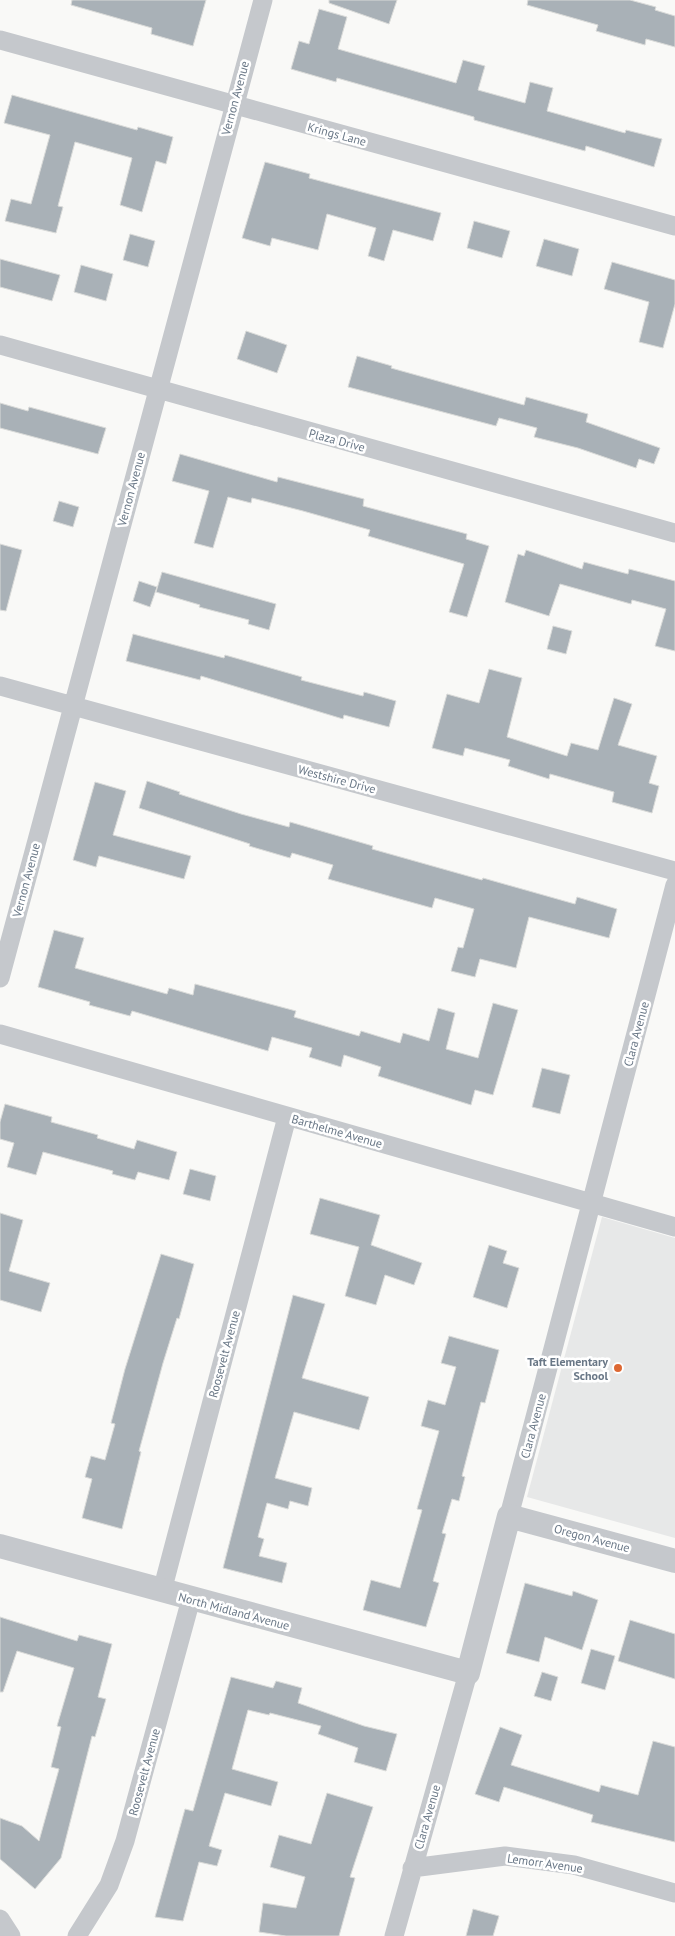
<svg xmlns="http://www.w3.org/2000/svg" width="675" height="1936" viewBox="0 0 675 1936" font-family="'PT Sans',sans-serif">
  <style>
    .built { fill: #e7e8e8 }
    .building { fill: #a9b1b7; stroke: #dadbd9 }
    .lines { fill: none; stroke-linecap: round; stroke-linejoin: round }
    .minor { stroke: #c5c8cc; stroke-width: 19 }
    .tertiary { stroke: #c5c8cc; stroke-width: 24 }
    .poi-dot { fill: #dd6833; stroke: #fff; stroke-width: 2 }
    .labels { text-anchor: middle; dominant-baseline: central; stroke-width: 5; stroke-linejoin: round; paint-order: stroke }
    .street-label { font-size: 12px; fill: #697786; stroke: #fff }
    .poi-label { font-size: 12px; font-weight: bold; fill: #697786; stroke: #fff; text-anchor: end }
  </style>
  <rect width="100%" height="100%" fill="#f9f9f7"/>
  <path class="built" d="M 602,1217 L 675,1238 L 675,1538 L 527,1497 Z"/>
  <path class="building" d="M 72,0 L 206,0 L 193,46 L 151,34 L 152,28 L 71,5 Z
    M 329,0 L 397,0 L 389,24 L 329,3 Z
    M 528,0 L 630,0 L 656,7 L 655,10 L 675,16 L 675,47 L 646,39 L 645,45 L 596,31 L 598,25 L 527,5 Z
    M 319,9 L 347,17 L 338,49 L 456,83 L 463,60 L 485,66 L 478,90 L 525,103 L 530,82 L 553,88 L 547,111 L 625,133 L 626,130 L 662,139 L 654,167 L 586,146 L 585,151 L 474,120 L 474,117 L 337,78 L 336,82 L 291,69 L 299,41 L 309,44 Z
    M 12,95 L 137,130 L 138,127 L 173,137 L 166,164 L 156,161 L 142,212 L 120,205 L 132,158 L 75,142 L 58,206 L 63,207 L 56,233 L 5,221 L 11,199 L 31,204 L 50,135 L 4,123 Z
    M 265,162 L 310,174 L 309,178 L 441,213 L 433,241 L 393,230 L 384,261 L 368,256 L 376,228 L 327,214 L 318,250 L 272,238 L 270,246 L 242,238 Z
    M 474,221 L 510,231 L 502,258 L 467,248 Z
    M 130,234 L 155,241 L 148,267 L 123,260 Z
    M 544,239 L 579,249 L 572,276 L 536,266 Z
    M 0,259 L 60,275 L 52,301 L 0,287 Z
    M 612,262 L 675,280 L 675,304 L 663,348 L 639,342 L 649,302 L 604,289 Z
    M 81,265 L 113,274 L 106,301 L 74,292 Z
    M 246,331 L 287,345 L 277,373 L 237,359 Z
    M 357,356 L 392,366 L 391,368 L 524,405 L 526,397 L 588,414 L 586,422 L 660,448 L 654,464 L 639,459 L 636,468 L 578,448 L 534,437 L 537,428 L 499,418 L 496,426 L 348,387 Z
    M 0,403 L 28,411 L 29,407 L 106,428 L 98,454 L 0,428 Z
    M 180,454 L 277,482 L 278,477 L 364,499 L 363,506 L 467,534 L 466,539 L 489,546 L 467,617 L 449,612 L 464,564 L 368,536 L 370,530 L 303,511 L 252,498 L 251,503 L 228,497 L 213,548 L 194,543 L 209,491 L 172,481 Z
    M 59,501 L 79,507 L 73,527 L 53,521 Z
    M 0,544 L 22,550 L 6,611 L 0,610 Z
    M 526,550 L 582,569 L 584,562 L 628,574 L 629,569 L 675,581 L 675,651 L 655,646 L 666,609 L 632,600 L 631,604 L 560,584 L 549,616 L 505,602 L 518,554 L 524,556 Z
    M 162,572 L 276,604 L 269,630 L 248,624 L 249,620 L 199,607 L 200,605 L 156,592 Z
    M 139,581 L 157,587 L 150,607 L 133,601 Z
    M 553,626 L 572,631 L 566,654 L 547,649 Z
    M 133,634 L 224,658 L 225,655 L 302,677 L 301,680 L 363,696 L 364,692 L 396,701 L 389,727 L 344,715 L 343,719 L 201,676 L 200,680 L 126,661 Z
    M 489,669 L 522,678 L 507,737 L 567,756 L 571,743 L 598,750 L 614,698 L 632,704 L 618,745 L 657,756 L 649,783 L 659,786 L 652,813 L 612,802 L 614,792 L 550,774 L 549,779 L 508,766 L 510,760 L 465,748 L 463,756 L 432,748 L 447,694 L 479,703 Z
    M 147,781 L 180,792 L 179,794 L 241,814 L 289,827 L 290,822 L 373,846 L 372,849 L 482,880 L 483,878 L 575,904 L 577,897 L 617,909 L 609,938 L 529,917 L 516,968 L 480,959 L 475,977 L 451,971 L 458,947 L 463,948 L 474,909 L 435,898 L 432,908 L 328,879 L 333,865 L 292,853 L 290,858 L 249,846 L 250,844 L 139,808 Z
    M 95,782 L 126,791 L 113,835 L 191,856 L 184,879 L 99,856 L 96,867 L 73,860 Z
    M 54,930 L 84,938 L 75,968 L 167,994 L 169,988 L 193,995 L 195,984 L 296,1011 L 294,1017 L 359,1036 L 361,1031 L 400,1043 L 403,1033 L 429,1041 L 438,1008 L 455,1013 L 446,1049 L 478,1058 L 493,1003 L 518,1010 L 493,1095 L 475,1090 L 471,1105 L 378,1076 L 381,1067 L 344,1055 L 341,1067 L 309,1057 L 312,1048 L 272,1037 L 268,1051 L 132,1011 L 130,1016 L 89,1005 L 90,1002 L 38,987 Z
    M 542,1068 L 570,1075 L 560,1114 L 532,1107 Z
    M 5,1104 L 52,1117 L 51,1122 L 98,1135 L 97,1138 L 134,1149 L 137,1140 L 177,1152 L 169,1180 L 138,1172 L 135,1180 L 112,1174 L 113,1171 L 43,1152 L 36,1175 L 7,1167 L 14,1143 L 0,1139 L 0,1122 Z
    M 190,1169 L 216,1176 L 210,1201 L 183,1194 Z
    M 320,1198 L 380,1215 L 371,1245 L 422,1263 L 414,1285 L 385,1275 L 376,1305 L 345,1296 L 359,1247 L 310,1234 Z
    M 0,1213 L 23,1220 L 9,1271 L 50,1283 L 41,1312 L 0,1300 Z
    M 489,1245 L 507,1251 L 503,1263 L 519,1268 L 507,1308 L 473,1297 Z
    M 161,1254 L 194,1264 L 179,1319 L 177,1318 L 163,1363 L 139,1451 L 141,1452 L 122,1529 L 82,1518 L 92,1479 L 85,1477 L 91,1456 L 105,1460 L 115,1424 L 111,1423 L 125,1369 Z
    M 293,1295 L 325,1304 L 302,1378 L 369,1397 L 359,1430 L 294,1412 L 275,1478 L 312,1488 L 308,1506 L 290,1501 L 288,1509 L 267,1503 L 258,1537 L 264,1539 L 259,1556 L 287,1563 L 282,1583 L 223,1568 Z
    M 449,1336 L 499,1350 L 485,1403 L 481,1402 L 462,1476 L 465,1477 L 459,1501 L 452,1499 L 442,1533 L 446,1534 L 433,1581 L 439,1583 L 426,1627 L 363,1610 L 371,1580 L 400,1588 L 422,1510 L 417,1509 L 439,1431 L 421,1426 L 428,1400 L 445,1405 L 456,1367 L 441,1363 Z
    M 525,1583 L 572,1596 L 573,1591 L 598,1600 L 582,1650 L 545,1637 L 539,1662 L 506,1653 Z
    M 0,1617 L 77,1641 L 79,1635 L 112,1644 L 98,1697 L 106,1699 L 95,1737 L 92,1736 L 61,1858 L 35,1889 L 0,1859 L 0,1818 L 22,1826 L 39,1841 L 59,1769 L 51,1767 L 61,1727 L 57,1726 L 74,1668 L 17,1651 L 3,1692 L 0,1692 Z
    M 630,1620 L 675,1634 L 675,1679 L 618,1661 Z
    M 591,1649 L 615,1656 L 605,1690 L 581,1683 Z
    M 542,1672 L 558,1677 L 551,1701 L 534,1696 Z
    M 231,1677 L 273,1688 L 276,1681 L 302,1688 L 298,1703 L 364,1726 L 397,1734 L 386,1771 L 354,1762 L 358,1748 L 318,1734 L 321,1726 L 270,1713 L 269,1715 L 248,1710 L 232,1769 L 278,1782 L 271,1806 L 225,1793 L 209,1846 L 222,1850 L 217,1866 L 199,1862 L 183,1921 L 155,1917 L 185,1809 L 193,1811 Z
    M 500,1727 L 522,1735 L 511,1765 L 599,1792 L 601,1785 L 638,1795 L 653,1741 L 675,1747 L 675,1842 L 591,1822 L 593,1815 L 504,1787 L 499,1802 L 475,1794 Z
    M 327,1793 L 373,1807 L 350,1877 L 355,1878 L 339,1936 L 286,1936 L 259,1932 L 263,1903 L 296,1908 L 305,1877 L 270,1867 L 279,1835 L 311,1844 Z
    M 473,1909 L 499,1916 L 493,1936 L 466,1936 Z"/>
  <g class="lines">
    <path class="minor" d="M 0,40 L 675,226
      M 0,345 L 675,533
      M 0,686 L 675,871
      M 0,978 L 263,0
      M 0,1034 L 675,1227
      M 509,1516 L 675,885
      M 162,1591 L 287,1117
      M 412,1868 L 505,1856 L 574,1865 L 675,1893
      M 0,1919 L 11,1936
      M 77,1936 L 109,1885 L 125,1841 L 191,1599
      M 394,1936 L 468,1673"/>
    <path class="tertiary" d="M 0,1546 L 468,1673 L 509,1516 L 675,1561"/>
  </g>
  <circle class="poi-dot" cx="618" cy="1368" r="5"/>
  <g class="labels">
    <g class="street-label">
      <text transform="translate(235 98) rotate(-75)">Vernon Avenue</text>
      <text transform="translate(337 134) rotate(15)">Krings Lane</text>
      <text transform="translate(337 440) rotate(15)">Plaza Drive</text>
      <text transform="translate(131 489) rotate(-75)">Vernon Avenue</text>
      <text transform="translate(337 779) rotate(15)">Westshire Drive</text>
      <text transform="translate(26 880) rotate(-75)">Vernon Avenue</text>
      <text transform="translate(636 1034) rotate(-75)">Clara Avenue</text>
      <text transform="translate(337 1131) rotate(16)">Barthelme Avenue</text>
      <text transform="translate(224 1354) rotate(-75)">Roosevelt Avenue</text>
      <text transform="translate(533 1426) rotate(-75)">Clara Avenue</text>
      <text transform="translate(592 1538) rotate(15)">Oregon Avenue</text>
      <text transform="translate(234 1611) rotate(15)">North Midland Avenue</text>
      <text transform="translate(144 1772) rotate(-75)">Roosevelt Avenue</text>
      <text transform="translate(427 1817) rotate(-74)">Clara Avenue</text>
      <text transform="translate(545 1863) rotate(8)">Lemorr Avenue</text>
    </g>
    <g class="poi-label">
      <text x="608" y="1361">Taft Elementary<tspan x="608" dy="14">School</tspan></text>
    </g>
  </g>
</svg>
